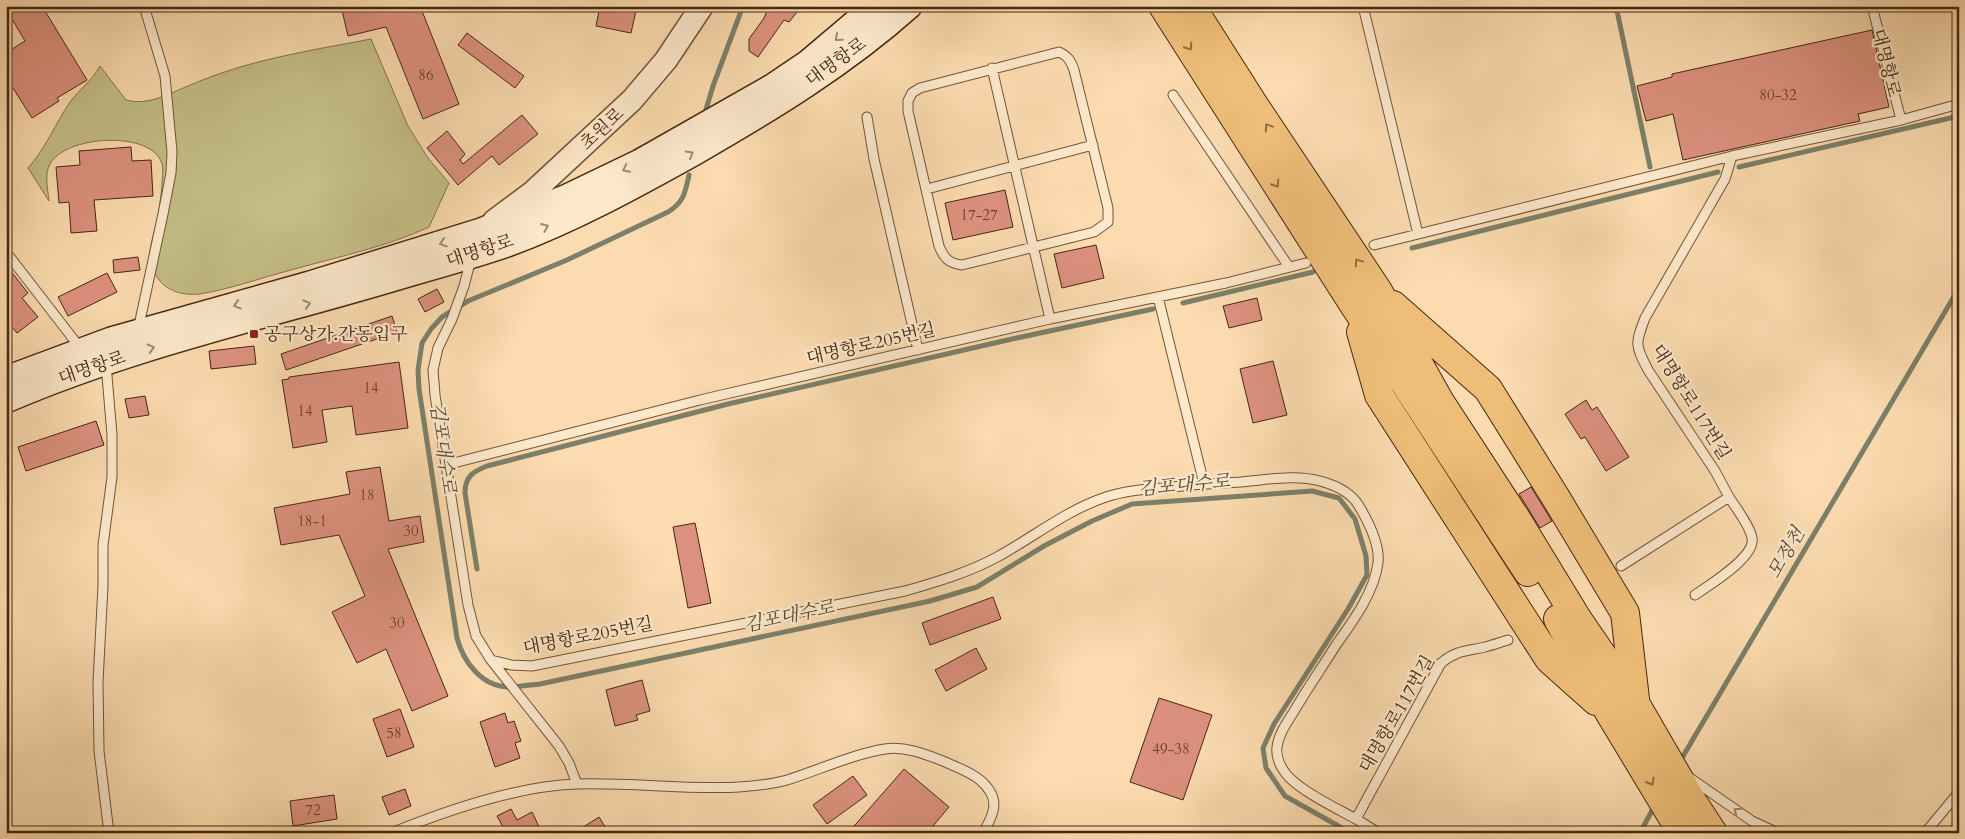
<svg xmlns="http://www.w3.org/2000/svg" width="1965" height="839" viewBox="0 0 1965 839" font-family="Cardo,'Noto Serif KR',serif">
  <style>
    .green { fill: #c4be87; stroke: #85724c }
    .lines { fill: none; stroke-linecap: round; stroke-linejoin: round }
    .stream { stroke: #7c806a; stroke-width: 5 }
    .building { fill: #dc917f; stroke: #462711 }
    .service-casing { stroke: #735438; stroke-width: 11 }
    .tertiary-casing { stroke: #735438; stroke-width: 25 }
    .secondary-casing { stroke: #462711; stroke-width: 28 }
    .motorway-casing { stroke: #462711; stroke-width: 30 }
    .service { stroke: #fce8cb; stroke-width: 9 }
    .tertiary { stroke: #fce8cb; stroke-width: 22 }
    .secondary { stroke: #fce8cb; stroke-width: 25 }
    .motorway { stroke: #eebe78; stroke-width: 28 }
    .oneway { stroke: #a1886e }
    .oneway2 { stroke: #926b3f }
    .poi-dot { fill: #8f2418; stroke: #fce8cb; stroke-width: 2 }
    .labels { text-anchor: middle; dominant-baseline: central; stroke-width: 4.5; stroke-linejoin: round; paint-order: stroke }
    .number-label { font-size: 15px; fill: #6c422c }
    .street-label { font-size: 18px; fill: #462711; stroke: #fce8cb }
    .poi-label { font-size: 18px; fill: #462711; stroke: #fce8cb; text-anchor: start }
    .water-label { font-size: 19px; font-style: italic; fill: #5c4c36; stroke: #fce8cb }
  </style>
  <rect width="100%" height="100%" fill="#fbdbaf"/>
  <filter id="stains"><feTurbulence type="fractalNoise" baseFrequency=".004" numOctaves="4"/><feColorMatrix values="0 0 0 0 .2 0 0 0 0 .09 0 0 0 0 .02 0 0 0 .5 -.17"/></filter>
  <radialGradient id="worn" r=".72"><stop offset=".6" stop-color="#630" stop-opacity="0"/><stop offset="1" stop-color="#630" stop-opacity=".3"/></radialGradient>
  <path class="green" d="M 371,39 L 408,126 L 428,158 L 449,183 L 429,227 C 386,247 337,257 291,270 C 261,278 230,289 200,294 C 190,295 179,294 170,289 C 157,283 149,265 150,251 C 151,242 154,233 156,225 C 159,211 161,198 162,184 C 162,177 164,168 161,161 C 147,130 65,136 50,164 C 44,174 48,190 49,201 L 28,168 C 46,148 55,124 70,102 C 80,89 91,82 100,66 L 126,100 C 148,106 168,94 188,86 C 247,60 308,51 371,39 Z"/>
  <g class="lines">
    <path class="stream" d="M 1616,6 L 1650,167
      M 705,113 L 713,86 L 743,6
      M 1739,167 L 1959,116
      M 689,175 C 685,193 684,202 668,212 L 567,260 L 468,301 L 442,317 L 431,329 L 422,343 L 418,370 L 419,389 L 457,638 C 463,661 481,686 508,687 C 519,687 530,685 540,684 L 930,601 L 977,587 L 1044,546 L 1092,521 L 1132,504 L 1312,491 L 1339,498 L 1355,519 L 1366,556 L 1367,575 L 1348,609 L 1274,724 L 1263,748 L 1266,768 L 1285,796 L 1351,833
      M 1412,248 L 1718,172
      M 1183,303 L 1313,272
      M 477,569 L 465,493 C 465,477 472,472 487,466 L 728,404 L 1012,339 L 1153,309
      M 1679,763 L 1959,288
      M 1640,833 L 1655,805
      M 1948,833 L 1959,820"/>
  </g>
  <path class="building" d="M 6,6 L 42,6 L 87,80 L 57,98 L 59,101 L 32,118 L 6,77 L 6,53 L 25,41 L 6,9 Z
    M 341,6 L 420,6 L 459,104 L 423,119 L 386,27 L 348,36 Z
    M 600,6 L 637,6 L 631,33 L 596,26 Z
    M 769,6 L 802,6 L 789,22 L 784,20 L 758,57 L 749,51 L 749,39 L 764,18 Z
    M 1872,30 L 1889,107 L 1858,114 L 1860,121 L 1683,160 L 1673,114 L 1646,121 L 1637,86 L 1672,77 L 1672,74 Z
    M 467,33 L 524,76 L 515,88 L 458,45 Z
    M 522,115 L 538,134 L 499,165 L 492,156 L 458,185 L 427,148 L 447,131 L 465,154 L 460,160 L 463,164 Z
    M 131,147 L 132,161 L 151,160 L 153,196 L 94,200 L 97,231 L 71,233 L 69,202 L 59,203 L 56,167 L 80,165 L 79,151 Z
    M 1005,190 L 1013,227 L 953,240 L 945,203 Z
    M 1096,245 L 1104,278 L 1062,288 L 1054,254 Z
    M 138,257 L 140,270 L 114,273 L 113,260 Z
    M 6,265 L 28,293 L 22,298 L 38,317 L 17,333 L 6,320 Z
    M 107,273 L 117,292 L 68,316 L 58,297 Z
    M 437,289 L 444,302 L 425,312 L 418,299 Z
    M 1257,298 L 1262,320 L 1229,328 L 1223,306 Z
    M 392,316 L 397,332 L 286,370 L 281,354 Z
    M 254,346 L 256,364 L 211,369 L 209,351 Z
    M 1273,361 L 1287,415 L 1253,423 L 1240,369 Z
    M 399,362 L 408,428 L 356,435 L 352,406 L 322,410 L 327,442 L 293,448 L 282,380 L 289,379 L 289,377 Z
    M 145,396 L 149,415 L 129,418 L 125,399 Z
    M 1586,400 L 1592,410 L 1597,407 L 1629,457 L 1606,471 L 1585,437 L 1581,439 L 1565,414 Z
    M 96,421 L 104,445 L 26,471 L 18,447 Z
    M 380,467 L 389,521 L 420,516 L 424,542 L 388,549 L 448,696 L 412,711 L 386,649 L 357,663 L 332,612 L 365,596 L 339,535 L 281,545 L 274,508 L 350,494 L 346,472 Z
    M 1531,487 L 1552,521 L 1540,528 L 1519,494 Z
    M 695,523 L 711,603 L 688,608 L 673,527 Z
    M 993,597 L 1001,619 L 930,645 L 922,623 Z
    M 976,648 L 987,669 L 946,691 L 935,670 Z
    M 642,680 L 650,711 L 636,715 L 638,720 L 615,726 L 606,690 Z
    M 1159,698 L 1212,715 L 1183,800 L 1130,782 Z
    M 400,709 L 414,747 L 387,757 L 373,719 Z
    M 505,713 L 508,723 L 514,721 L 521,741 L 515,743 L 520,758 L 495,767 L 480,722 Z
    M 904,769 L 949,807 L 927,833 L 848,833 Z
    M 853,776 L 867,795 L 827,824 L 813,805 Z
    M 405,789 L 411,806 L 389,815 L 382,797 Z
    M 334,795 L 337,819 L 293,826 L 290,801 Z
    M 511,809 L 517,820 L 532,812 L 542,833 L 492,833 L 503,827 L 497,816 Z
    M 599,817 L 609,833 L 574,833 Z"/>
  <g class="lines">
    <g class="service-casing">
      <path id="service" d="M 1363,6 L 1418,234
        M 1872,6 L 1901,120
        M 1059,52 C 1068,56 1071,61 1074,70 L 1108,208 L 1108,222 L 1094,232 L 962,265 C 948,263 944,258 939,246 L 908,111 L 908,101 L 912,93 L 920,88 Z
        M 992,68 L 1050,319
        M 1173,95 L 1289,267
        M 867,117 L 874,159 L 918,350
        M 927,189 L 1093,145
        M 1374,245 L 1732,156 L 1901,120 L 1959,104
        M 6,252 L 81,349
        M 471,259 L 464,286 L 452,319 L 438,348 L 433,370 L 435,395 L 468,605 L 476,636 L 491,660 L 559,746 L 569,763 L 577,784
        M 1158,297 L 1204,484
        M 138,330 L 163,214 L 171,173 L 172,152 L 165,76 L 144,6
        M 106,364 L 112,435 L 112,477 L 103,545 L 103,586 L 98,682 L 99,751 L 109,833
        M 446,465 L 700,400 L 1050,319 L 1226,283 L 1306,263
        M 1621,566 L 1729,497 L 1715,471 L 1648,370 C 1635,345 1635,344 1645,318 L 1725,179 L 1732,156
        M 1695,595 C 1709,585 1756,557 1752,538 C 1750,526 1736,508 1729,497
        M 491,660 L 511,665 L 532,666 L 905,591 C 937,582 970,572 999,556 C 1035,536 1067,510 1106,497 C 1124,491 1144,489 1163,488 C 1189,485 1215,483 1241,482 C 1266,480 1295,474 1320,481 C 1335,485 1351,492 1359,506 C 1368,521 1380,545 1378,563 C 1374,593 1353,621 1336,645 C 1323,666 1309,686 1296,708 C 1289,720 1279,732 1277,747 C 1276,755 1279,764 1284,771 C 1294,788 1338,809 1356,819
        M 1687,776 L 1752,821 L 1778,833
        M 391,833 C 445,811 518,786 576,784 C 630,782 686,790 739,787 C 754,786 773,784 787,780 C 819,770 853,754 885,749 C 905,746 925,754 943,761 C 956,767 969,771 980,780 C 1001,798 995,813 983,833
        M 1379,833 L 1356,819 L 1441,663 C 1457,650 1467,651 1485,647 C 1493,645 1501,642 1508,640
        M 1925,833 L 1959,792"/>
    </g>
    <g class="tertiary-casing">
      <path id="tertiary" d="M 494,221 L 533,192 L 632,100 L 666,60 L 702,6"/>
    </g>
    <g class="secondary-casing">
      <path id="secondary" d="M 6,379 L 111,340 L 310,284 L 481,231 L 565,198 L 640,162 L 772,87 L 809,62 L 875,6
        M 6,400 C 136,344 276,314 411,273 C 443,264 475,255 507,244 C 572,220 634,186 695,152 C 770,109 844,64 909,6"/>
    </g>
    <g class="motorway-casing">
      <path id="motorway" d="M 1163,6 L 1352,302 L 1528,572
        M 1191,6 L 1254,105 L 1378,291 L 1440,402 L 1517,520 L 1578,620 L 1635,703 L 1690,798 L 1713,833
        M 1393,305 L 1488,389 L 1556,498 L 1625,613 L 1635,699
        M 1361,332 L 1379,395 L 1549,659 L 1596,701
        M 1558,619 L 1609,712 L 1682,833"/>
    </g>
    <use href="#service" class="service"/>
    <use href="#tertiary" class="tertiary"/>
    <use href="#secondary" class="secondary"/>
    <use href="#motorway" class="motorway"/>
  </g>
  <defs><path id="oneway-chevron" d="M-2-3.5L2.5 0L-2 3.5" fill="none" stroke-width="1.6" stroke-linecap="round" stroke-linejoin="round" transform="scale(1.25)"/></defs>
  <g class="oneway">
    <use href="#oneway-chevron" transform="translate(838 38) rotate(140)"/>
    <use href="#oneway-chevron" transform="translate(690 154) rotate(-30)"/>
    <use href="#oneway-chevron" transform="translate(626 169) rotate(154)"/>
    <use href="#oneway-chevron" transform="translate(545 227) rotate(-23)"/>
    <use href="#oneway-chevron" transform="translate(443 243) rotate(162)"/>
    <use href="#oneway-chevron" transform="translate(307 304) rotate(-16)"/>
    <use href="#oneway-chevron" transform="translate(237 305) rotate(164)"/>
    <use href="#oneway-chevron" transform="translate(151 348) rotate(-16)"/>
    <use href="#oneway-chevron" transform="translate(1737 811) rotate(-146)"/>
  </g>
  <g class="oneway2">
    <use href="#oneway-chevron" transform="translate(1189 47) rotate(57)"/>
    <use href="#oneway-chevron" transform="translate(1268 127) rotate(-124)"/>
    <use href="#oneway-chevron" transform="translate(1276 184) rotate(57)"/>
    <use href="#oneway-chevron" transform="translate(1358 262) rotate(-124)"/>
    <use href="#oneway-chevron" transform="translate(1651 782) rotate(60)"/>
  </g>
  <rect class="poi-dot" x="249" y="329" width="10" height="10" rx="2.5"/>
  <g class="labels">
    <g class="number-label">
      <text x="426" y="75">86</text>
      <text x="1778" y="95">80-32</text>
      <text x="979" y="215">17-27</text>
      <text x="371" y="388">14</text>
      <text x="305" y="411">14</text>
      <text x="367" y="495">18</text>
      <text x="312" y="521">18-1</text>
      <text x="411" y="531">30</text>
      <text x="397" y="623">30</text>
      <text x="394" y="733">58</text>
      <text x="1171" y="749">49-38</text>
      <text x="313" y="810">72</text>
    </g>
    <g class="street-label">
      <text transform="translate(836 62) rotate(-36)">대명항로</text>
      <text transform="translate(1886 63) rotate(76)">대명항로</text>
      <text transform="translate(602 129) rotate(-43)">초원로</text>
      <text transform="translate(480 251) rotate(-18)">대명항로</text>
      <text transform="translate(871 344) rotate(-13)">대명항로205번길</text>
      <text transform="translate(92 368) rotate(-19)">대명항로</text>
      <text transform="translate(1691 402) rotate(58)">대명항로117번길</text>
      <text transform="translate(588 636) rotate(-11)">대명항로205번길</text>
      <text transform="translate(1397 714) rotate(-60)">대명항로117번길</text>
    </g>
    <g class="poi-label">
      <text x="264" y="334">공구상가.간동입구</text>
    </g>
    <g class="water-label">
      <text transform="translate(443 448) rotate(82)">김포대수로</text>
      <text transform="translate(1184 485) rotate(-5)">김포대수로</text>
      <text transform="translate(1786 553) rotate(-60)">모정천</text>
      <text transform="translate(789 616) rotate(-12)">김포대수로</text>
    </g>
  </g>
  <rect width="1965" height="839" fill="none" stroke="#fbdbaf" stroke-width="25"/>
  <rect x="8" y="8" width="1950" height="824" fill="none" stroke="#462711" stroke-width="2.5"/>
  <rect x="12" y="12" width="1940" height="814" fill="none" stroke="#462711"/>
  <rect width="100%" height="100%" filter="url(#stains)"/>
  <rect width="100%" height="100%" fill="url(#worn)"/>
</svg>
